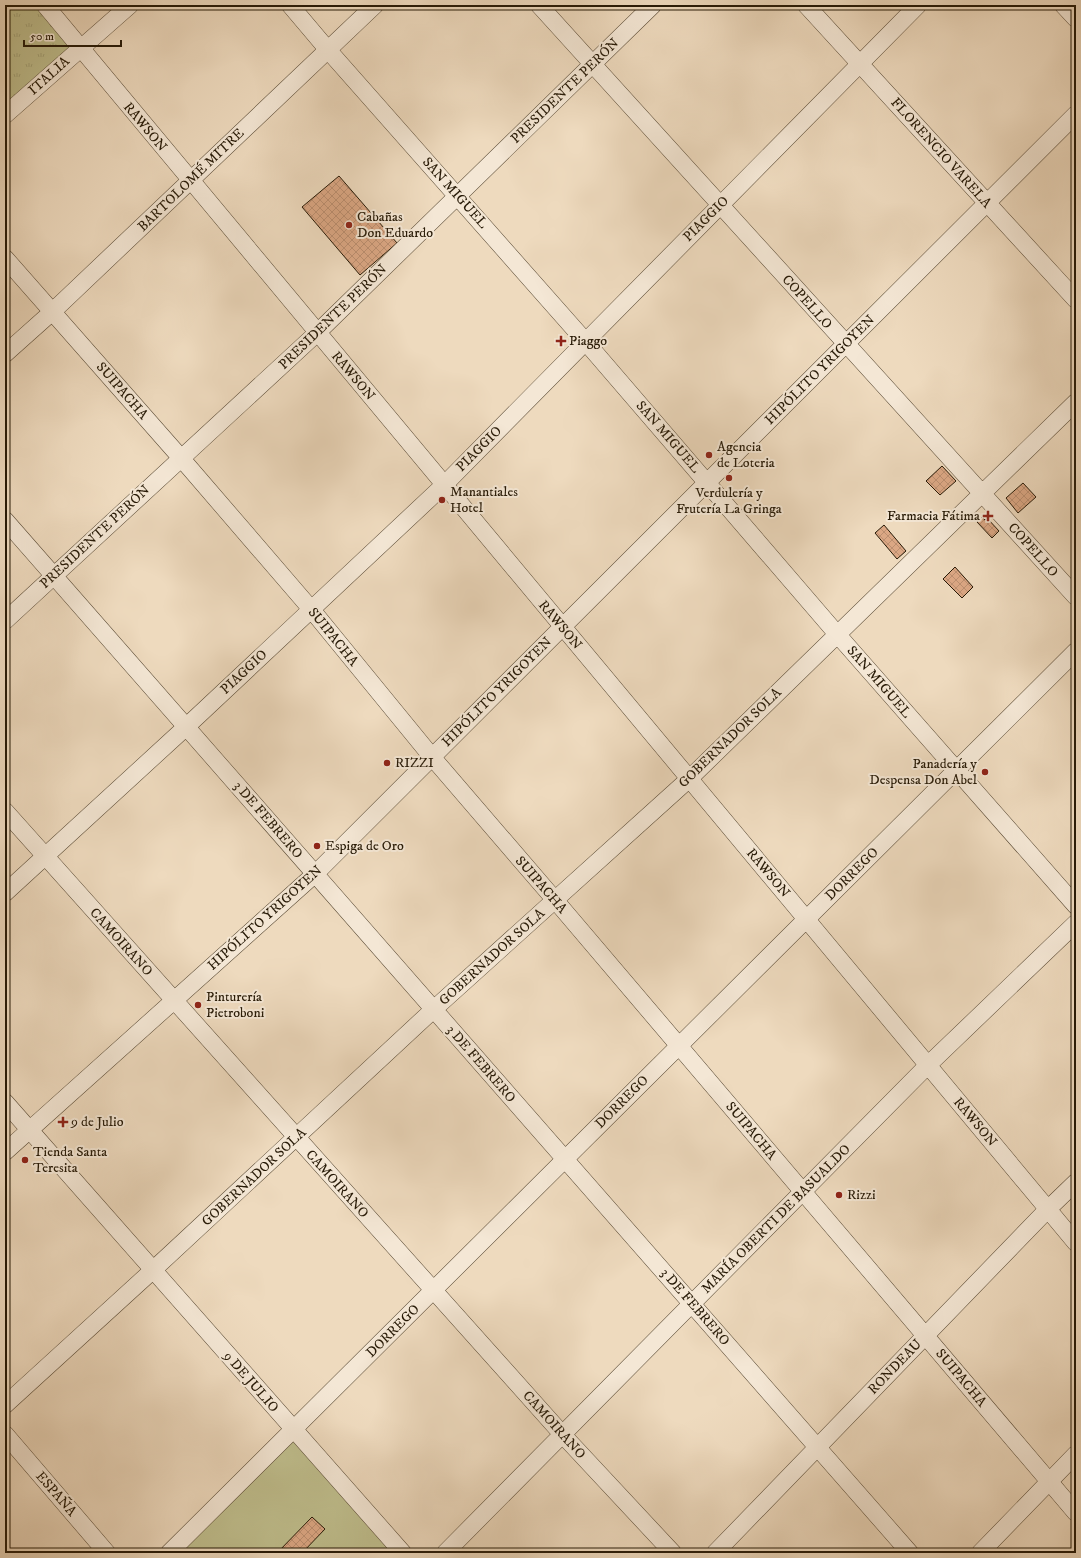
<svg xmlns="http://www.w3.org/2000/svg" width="1081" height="1558" viewBox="0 0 1081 1558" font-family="'IM FELL DW Pica',serif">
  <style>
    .grass { fill: #bfbe8d; stroke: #736c4a }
    .park { fill: url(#park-tufts); stroke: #736c4a }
    .building { fill: url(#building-cross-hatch); stroke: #271a07 }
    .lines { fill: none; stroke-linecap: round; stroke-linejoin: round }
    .minor-casing { stroke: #594a35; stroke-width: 18 }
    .minor { stroke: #f4e7d5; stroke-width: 17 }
    .poi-dot { fill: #8f2418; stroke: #f4e7d5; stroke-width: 1.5 }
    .labels { text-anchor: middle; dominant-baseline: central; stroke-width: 4; stroke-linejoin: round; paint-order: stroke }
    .street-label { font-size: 14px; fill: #271a07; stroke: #f4e7d5 }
    .poi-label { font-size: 14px; fill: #271a07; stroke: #f4e7d5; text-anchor: start }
  </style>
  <defs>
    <pattern id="park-tufts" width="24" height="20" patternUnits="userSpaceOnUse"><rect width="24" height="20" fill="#bfbe8d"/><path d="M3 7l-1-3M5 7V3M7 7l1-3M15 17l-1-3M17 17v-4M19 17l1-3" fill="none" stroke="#a4a378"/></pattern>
    <pattern id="building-cross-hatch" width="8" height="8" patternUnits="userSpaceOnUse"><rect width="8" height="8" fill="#dba784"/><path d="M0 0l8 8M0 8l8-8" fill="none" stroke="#bc8f70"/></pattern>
  </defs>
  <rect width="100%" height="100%" fill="#eedabe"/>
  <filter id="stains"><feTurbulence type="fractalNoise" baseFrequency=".005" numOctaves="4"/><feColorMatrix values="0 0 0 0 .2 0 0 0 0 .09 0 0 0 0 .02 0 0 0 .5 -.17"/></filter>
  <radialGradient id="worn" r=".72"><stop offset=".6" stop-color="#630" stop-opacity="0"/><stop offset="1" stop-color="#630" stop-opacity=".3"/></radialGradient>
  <path class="grass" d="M 293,1429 L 403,1553 L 169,1553 Z"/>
  <path class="park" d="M 5,5 L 45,5 L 80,48 L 5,115 Z"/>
  <path class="building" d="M 339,176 L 397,243 L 360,275 L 302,207 Z
    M 942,466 L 956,481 L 940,495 L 926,481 Z
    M 1023,483 L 1036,497 L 1018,513 L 1006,498 Z
    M 982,517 L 985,520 L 987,518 L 999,531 L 992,538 L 977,522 Z
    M 884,525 L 906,551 L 897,559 L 875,533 Z
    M 955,567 L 973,587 L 962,598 L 943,579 Z
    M 312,1517 L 325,1529 L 302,1553 L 277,1553 Z"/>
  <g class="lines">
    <g class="minor-casing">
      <path id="minor" d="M 45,5 L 1076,1243
        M 290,5 L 328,50 L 585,341 L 837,634 L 1076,906
        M 539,5 L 1076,597
        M 806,5 L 1076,300
        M 1063,5 L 1076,19
        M 5,115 L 130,5
        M 5,258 L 181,458 L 311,609 L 432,757 L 555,900 L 1076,1513
        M 5,354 L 52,312 L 375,5
        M 5,520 L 910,1553
        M 5,621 L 317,333 L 653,5
        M 5,811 L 562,1434 L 673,1553
        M 5,893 L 186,727 L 444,485 L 918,5
        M 5,1102 L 403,1553
        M 5,1152 L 315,874 L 1076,114
        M 5,1405 L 153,1270 L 434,1009 L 689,779 L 1076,402
        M 5,1434 L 107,1553
        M 169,1553 L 1076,651
        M 445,1553 L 928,1065 L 1076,923
        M 715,1553 L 1048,1209 L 1076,1182
        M 980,1553 L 1076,1454"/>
    </g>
    <use href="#minor" class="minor"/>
  </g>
  <g class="poi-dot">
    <circle cx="349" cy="225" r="4"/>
    <path d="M559 335h4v4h4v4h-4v4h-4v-4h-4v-4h4z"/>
    <circle cx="709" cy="455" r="4"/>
    <circle cx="729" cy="478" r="4"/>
    <circle cx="442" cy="500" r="4"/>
    <path d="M986 510h4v4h4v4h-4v4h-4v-4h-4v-4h4z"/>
    <circle cx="387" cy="763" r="4"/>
    <circle cx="985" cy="772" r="4"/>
    <circle cx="317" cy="846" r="4"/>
    <circle cx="198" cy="1005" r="4"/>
    <path d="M61 1116h4v4h4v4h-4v4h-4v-4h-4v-4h4z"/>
    <circle cx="25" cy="1160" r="4"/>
    <circle cx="839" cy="1195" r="4"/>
  </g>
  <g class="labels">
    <g class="street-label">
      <text transform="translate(49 76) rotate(-42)">ITALIA</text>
      <text transform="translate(565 91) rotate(-44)">PRESIDENTE PERÓN</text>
      <text transform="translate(145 127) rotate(50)">RAWSON</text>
      <text transform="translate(941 153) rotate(48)">FLORENCIO VARELA</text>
      <text transform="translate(191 180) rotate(-44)">BARTOLOMÉ MITRE</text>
      <text transform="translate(455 193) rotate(48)">SAN MIGUEL</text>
      <text transform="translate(706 219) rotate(-45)">PIAGGIO</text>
      <text transform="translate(807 302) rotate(48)">COPELLO</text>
      <text transform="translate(333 317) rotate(-44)">PRESIDENTE PERÓN</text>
      <text transform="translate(820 370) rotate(-45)">HIPÓLITO YRIGOYEN</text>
      <text transform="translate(353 376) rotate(50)">RAWSON</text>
      <text transform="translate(122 391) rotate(49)">SUIPACHA</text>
      <text transform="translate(668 437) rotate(49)">SAN MIGUEL</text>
      <text transform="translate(479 449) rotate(-45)">PIAGGIO</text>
      <text transform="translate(95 537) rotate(-43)">PRESIDENTE PERÓN</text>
      <text transform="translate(1033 550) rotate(48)">COPELLO</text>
      <text transform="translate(560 625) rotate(50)">RAWSON</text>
      <text transform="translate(333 637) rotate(51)">SUIPACHA</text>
      <text transform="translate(244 672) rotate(-43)">PIAGGIO</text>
      <text transform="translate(879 682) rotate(49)">SAN MIGUEL</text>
      <text transform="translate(497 692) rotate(-45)">HIPÓLITO YRIGOYEN</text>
      <text transform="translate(730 738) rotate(-44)">GOBERNADOR SOLA</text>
      <text transform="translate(268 820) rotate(49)">3 DE FEBRERO</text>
      <text transform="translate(768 873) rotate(50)">RAWSON</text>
      <text transform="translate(852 874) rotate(-45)">DORREGO</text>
      <text transform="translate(541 885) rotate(49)">SUIPACHA</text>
      <text transform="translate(265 918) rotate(-42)">HIPÓLITO YRIGOYEN</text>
      <text transform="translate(121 942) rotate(48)">CAMOIRANO</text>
      <text transform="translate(492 957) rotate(-42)">GOBERNADOR SOLA</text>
      <text transform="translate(481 1064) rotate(49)">3 DE FEBRERO</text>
      <text transform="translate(622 1102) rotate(-45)">DORREGO</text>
      <text transform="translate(975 1122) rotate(50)">RAWSON</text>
      <text transform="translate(751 1131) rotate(50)">SUIPACHA</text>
      <text transform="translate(254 1177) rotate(-43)">GOBERNADOR SOLA</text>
      <text transform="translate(337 1184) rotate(48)">CAMOIRANO</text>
      <text transform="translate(776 1219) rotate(-45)">MARÍA OBERTI DE BASUALDO</text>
      <text transform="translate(695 1307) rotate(49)">3 DE FEBRERO</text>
      <text transform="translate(393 1331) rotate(-45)">DORREGO</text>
      <text transform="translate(895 1367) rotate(-46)">RONDEAU</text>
      <text transform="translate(961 1378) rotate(50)">SUIPACHA</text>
      <text transform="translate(251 1382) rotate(49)">9 DE JULIO</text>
      <text transform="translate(554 1425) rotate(48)">CAMOIRANO</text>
      <text transform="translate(56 1494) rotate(49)">ESPAÑA</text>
    </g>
    <g class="poi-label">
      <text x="357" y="217">Cabañas<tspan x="357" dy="16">Don Eduardo</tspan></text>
      <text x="569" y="341">Piaggo</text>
      <text x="717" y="447">Agencia<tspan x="717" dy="16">de Loteria</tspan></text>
      <text x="450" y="492">Manantiales<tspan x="450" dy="16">Hotel</tspan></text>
      <text x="729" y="493" text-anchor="middle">Verdulería y<tspan x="729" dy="16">Frutería La Gringa</tspan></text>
      <text x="980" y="516" text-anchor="end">Farmacia Fátima</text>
      <text x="395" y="763">RIZZI</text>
      <text x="977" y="764" text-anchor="end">Panadería y<tspan x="977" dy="16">Despensa Don Abel</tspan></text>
      <text x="325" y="846">Espiga de Oro</text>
      <text x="206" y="997">Pinturería<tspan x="206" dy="16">Pietroboni</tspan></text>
      <text x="71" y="1122">9 de Julio</text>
      <text x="33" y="1152">Tienda Santa<tspan x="33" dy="16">Teresita</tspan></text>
      <text x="847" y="1195">Rizzi</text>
    </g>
  </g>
  <rect width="1081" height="1558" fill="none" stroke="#eedabe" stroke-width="20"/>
  <rect x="6" y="6" width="1069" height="1546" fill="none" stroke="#271a07" stroke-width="2"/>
  <rect x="10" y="10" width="1061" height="1538" fill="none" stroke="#271a07"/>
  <path d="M24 40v6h97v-6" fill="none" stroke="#271a07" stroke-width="2"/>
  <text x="30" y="40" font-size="12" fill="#271a07" stroke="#f4e7d5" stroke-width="3" paint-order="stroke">50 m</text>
  <rect width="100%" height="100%" filter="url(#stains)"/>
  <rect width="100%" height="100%" fill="url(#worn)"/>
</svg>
